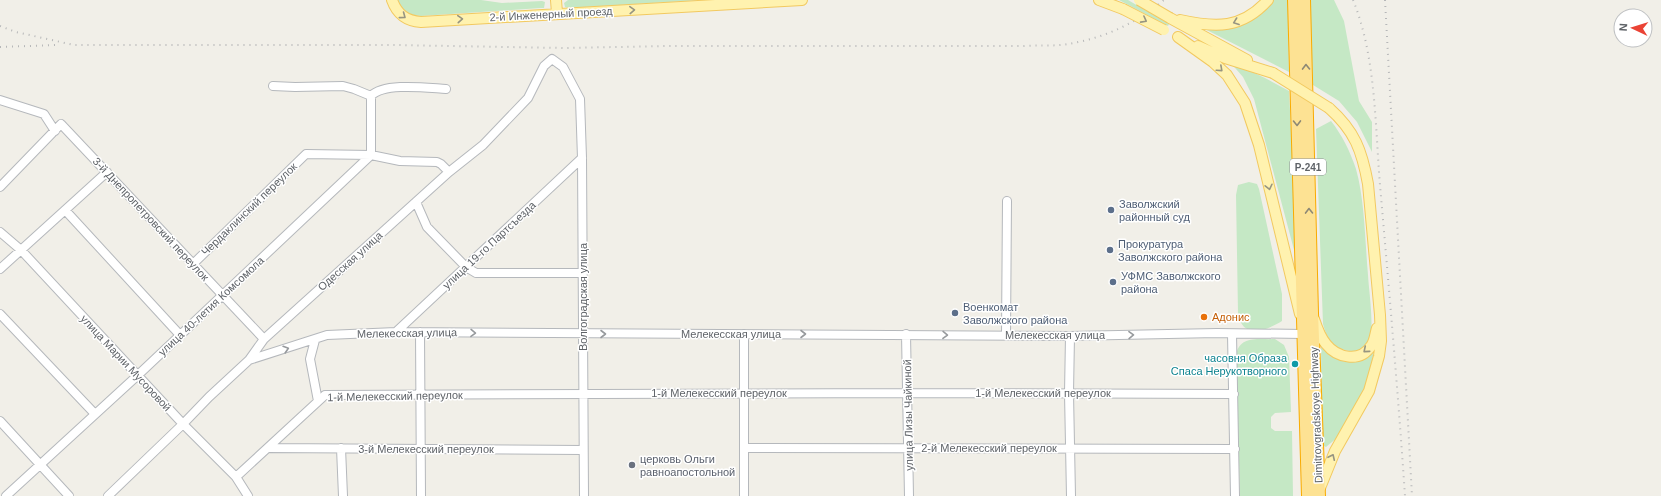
<svg xmlns="http://www.w3.org/2000/svg" width="1661" height="496" viewBox="0 0 1661 496" font-family="Arial,sans-serif">
  <style>
    .green { fill: #c5e8c5 }
    .lines { fill: none; stroke-linecap: round; stroke-linejoin: round }
    .minor-casing { stroke: #b5b8bc; stroke-width: 10 }
    .major-casing { stroke: #f2c960; stroke-width: 12 }
    .highway-casing { stroke: #f9ab00; stroke-width: 14 }
    .minor { stroke: #fff; stroke-width: 8 }
    .major { stroke: #fff2af; stroke-width: 10 }
    .highway { stroke: #fde293; stroke-width: 12 }
    .rail { stroke: #b6b7b8; stroke-width: 2; stroke-dasharray: 1 5; stroke-linecap: butt }
    .major-bridge-casing { stroke: #f2c960; stroke-width: 12; stroke-linecap: butt }
    .major-bridge { stroke: #fff2af; stroke-width: 10 }
    .oneway { stroke: #979581 }
    .oneway2 { stroke: #8e8975 }
    .oneway3 { stroke: #979a9d }
    .service-dot { fill: #5c6f8a; stroke: #fff; stroke-width: 1.5 }
    .food-dot { fill: #e8710a; stroke: #fff; stroke-width: 1.5 }
    .culture-dot { fill: #0f9aa8; stroke: #fff; stroke-width: 1.5 }
    .worship-dot { fill: #6b7280; stroke: #fff; stroke-width: 1.5 }
    .labels { text-anchor: middle; dominant-baseline: central; stroke-width: 3; stroke-linejoin: round; paint-order: stroke }
    .shield { fill: #fff; stroke: #8f9295; stroke-width: 1 }
    .shield-label { font-size: 10px; font-weight: bold; fill: #5f6368 }
    .street-label { font-size: 11px; fill: #5f6368; stroke: #fff }
    .service-label { font-size: 11px; fill: #4e5e75; stroke: #fff; text-anchor: start }
    .food-label { font-size: 11px; fill: #c56008; stroke: #fff; text-anchor: start }
    .culture-label { font-size: 11px; fill: #0d838f; stroke: #fff; text-anchor: end }
    .worship-label { font-size: 11px; fill: #5b616d; stroke: #fff; text-anchor: start }
  </style>
  <rect width="100%" height="100%" fill="#f1efe8"/>
  <path class="green" d="M 396,0 L 481,0 L 502,3 L 542,1 L 545,2 L 544,8 L 541,8 L 421,16 C 408,15 402,11 396,0 Z
    M 575,0 L 703,0 L 569,8 L 565,7 L 564,3 L 568,0 Z
    M 1119,0 L 1128,0 L 1169,24 L 1168,26 Z
    M 1271,0 L 1288,0 L 1289,72 L 1195,24 C 1236,33 1241,29 1271,0 Z
    M 1310,0 L 1334,0 L 1344,21 L 1359,101 L 1372,122 L 1372,152 L 1357,122 L 1339,101 L 1313,85 Z
    M 1229,61 L 1265,78 L 1289,91 L 1298,265 L 1254,99 L 1243,77 Z
    M 1331,121 C 1342,135 1350,151 1356,169 C 1365,201 1365,242 1368,275 C 1369,292 1374,323 1370,339 C 1365,356 1342,353 1332,343 C 1327,337 1325,331 1323,324 L 1316,129 Z
    M 1249,182 L 1257,184 L 1259,189 L 1282,294 L 1282,321 C 1266,331 1241,340 1238,312 L 1236,195 L 1238,185 Z
    M 1275,339 L 1284,345 L 1289,357 L 1291,412 L 1275,413 L 1271,417 L 1271,428 L 1275,431 L 1292,431 L 1293,496 L 1240,496 L 1236,355 C 1240,335 1258,340 1275,339 Z
    M 1321,347 C 1339,365 1353,366 1374,352 L 1369,374 L 1363,392 L 1338,437 L 1326,447 L 1322,445 Z"/>
  <g class="lines">
    <g class="minor-casing">
      <path id="minor" d="M 273,86 L 295,87 L 343,86 L 354,89 L 371,96 C 384,82 428,88 446,89
        M 0,100 L 44,114 L 55,131
        M 0,187 L 61,124 L 264,339
        M 416,202 L 427,227 L 466,267 L 476,273 L 583,273
        M 65,210 L 180,335
        M 0,232 L 21,250 L 183,424 L 236,477 L 248,496
        M 193,264 L 306,154 L 371,155 L 400,161 L 437,162 L 441,164 L 449,172
        M 0,269 L 107,172
        M 0,314 L 95,414
        M 396,332 L 582,158
        M 420,332 L 421,496
        M 906,334 L 909,496
        M 1232,334 L 1235,496
        M 1006,335 L 1007,201
        M 1070,336 L 1069,393 L 1071,496
        M 315,340 L 310,359 L 318,401
        M 249,360 L 327,335 L 396,332 L 1070,336 L 1217,333 L 1304,334
        M 0,421 L 69,496
        M 269,448 L 583,450
        M 341,448 L 343,496
        M 744,448 L 1235,449
        M 236,477 L 325,395 L 907,393 L 1234,394
        M 6,496 L 138,375 L 371,155 L 371,96
        M 108,496 L 183,424 L 209,397 L 249,360 L 264,339 L 449,172 L 483,145 L 528,98 L 544,66 L 552,59 L 563,67 L 580,99 L 582,158 L 584,496
        M 744,496 L 744,334"/>
    </g>
    <g class="major-casing">
      <path id="major" d="M 392,0 C 397,14 406,21 421,22 L 802,0
        M 556,0 L 557,13
        M 1099,0 L 1123,9
        M 1170,18 L 1247,60
        M 1180,20 C 1216,28 1242,29 1268,0
        M 1178,37 L 1213,62 L 1227,75 L 1245,103 L 1259,145 L 1300,314
        M 1198,46 L 1225,58 L 1273,73
        M 1314,319 C 1317,328 1320,337 1326,344 C 1337,358 1360,363 1371,346 C 1375,341 1375,334 1377,328
        M 1320,488 L 1335,451 L 1369,391 L 1379,356 L 1381,341 L 1380,315 L 1368,184 C 1362,151 1355,131 1329,108"/>
    </g>
    <g class="highway-casing">
      <path id="highway" d="M 1294,0 L 1308,496
        M 1304,0 L 1312,313 L 1319,496"/>
    </g>
    <use href="#minor" class="minor"/>
    <use href="#major" class="major"/>
    <use href="#highway" class="highway"/>
    <path class="rail" d="M 1353,0 C 1376,56 1375,125 1380,185 C 1389,289 1398,392 1405,496
      M 1385,0 L 1412,496
      M 0,26 L 16,32 L 74,45 L 394,45 L 564,48 L 670,46 L 1024,46 C 1037,45 1049,46 1061,45 C 1100,40 1134,25 1164,0
      M 0,47 L 56,45"/>
    <g class="major-bridge-casing">
      <path id="major-bridge" d="M 1139,0 L 1170,18
        M 1123,9 L 1164,30
        M 1273,73 L 1329,108"/>
    </g>
    <use href="#major-bridge" class="major-bridge"/>
  </g>
  <defs><path id="oneway-chevron" d="M-2-3.5L2.5 0L-2 3.5" fill="none" stroke-width="1.6" stroke-linecap="round" stroke-linejoin="round"/></defs>
  <g class="oneway">
    <use href="#oneway-chevron" transform="translate(632 10) rotate(-3)"/>
    <use href="#oneway-chevron" transform="translate(403 16) rotate(37)"/>
    <use href="#oneway-chevron" transform="translate(460 19) rotate(-4)"/>
    <use href="#oneway-chevron" transform="translate(1144 20) rotate(28)"/>
    <use href="#oneway-chevron" transform="translate(1236 22) rotate(160)"/>
    <use href="#oneway-chevron" transform="translate(1220 69) rotate(42)"/>
    <use href="#oneway-chevron" transform="translate(1269 187) rotate(77)"/>
    <use href="#oneway-chevron" transform="translate(1366 350) rotate(140)"/>
    <use href="#oneway-chevron" transform="translate(1332 457) rotate(-65)"/>
  </g>
  <g class="oneway2">
    <use href="#oneway-chevron" transform="translate(1306 67) rotate(-91)"/>
    <use href="#oneway-chevron" transform="translate(1297 123) rotate(89)"/>
    <use href="#oneway-chevron" transform="translate(1309 211) rotate(-91)"/>
  </g>
  <g class="oneway3">
    <use href="#oneway-chevron" transform="translate(473 333) rotate(1)"/>
    <use href="#oneway-chevron" transform="translate(603 334)"/>
    <use href="#oneway-chevron" transform="translate(803 334)"/>
    <use href="#oneway-chevron" transform="translate(945 335) rotate(1)"/>
    <use href="#oneway-chevron" transform="translate(1131 335) rotate(-1)"/>
    <use href="#oneway-chevron" transform="translate(286 349) rotate(-17)"/>
  </g>
  <g class="service-dot">
    <circle cx="1111" cy="210" r="4"/>
    <circle cx="1110" cy="250" r="4"/>
    <circle cx="1113" cy="282" r="4"/>
    <circle cx="955" cy="313" r="4"/>
  </g>
  <circle class="food-dot" cx="1204" cy="317" r="4"/>
  <circle class="culture-dot" cx="1295" cy="364" r="4"/>
  <circle class="worship-dot" cx="632" cy="465" r="4"/>
  <g class="labels">
    <rect class="shield" x="1290" y="159" width="36" height="16" rx="3"/>
    <g class="shield-label">
      <text x="1308" y="167">Р-241</text>
    </g>
    <g class="street-label">
      <text transform="translate(551 14) rotate(-3)">2-й Инженерный проезд</text>
      <text transform="translate(249 209) rotate(-44)">Чердаклинский переулок</text>
      <text transform="translate(151 219) rotate(47)">3-й Днепропетровский переулок</text>
      <text transform="translate(489 245) rotate(-43)">улица 19-го Партсъезда</text>
      <text transform="translate(350 261) rotate(-42)">Одесская улица</text>
      <text transform="translate(583 297) rotate(-90)">Волгоградская улица</text>
      <text transform="translate(211 306) rotate(-43)">улица 40-летия Комсомола</text>
      <text transform="translate(407 333) rotate(-1)">Мелекесская улица</text>
      <text x="731" y="334">Мелекесская улица</text>
      <text x="1055" y="335">Мелекесская улица</text>
      <text transform="translate(126 363) rotate(47)">улица Марии Мусоровой</text>
      <text x="719" y="393">1-й Мелекесский переулок</text>
      <text x="1043" y="393">1-й Мелекесский переулок</text>
      <text transform="translate(395 396) rotate(-1)">1-й Мелекесский переулок</text>
      <text transform="translate(908 415) rotate(-91)">улица Лизы Чайкиной</text>
      <text transform="translate(1316 415) rotate(-92)">Dimitrovgradskoye Highway</text>
      <text x="989" y="448">2-й Мелекесский переулок</text>
      <text x="426" y="449">3-й Мелекесский переулок</text>
    </g>
    <g class="service-label">
      <text x="1119" y="204">Заволжский<tspan x="1119" dy="13">районный суд</tspan></text>
      <text x="1118" y="244">Прокуратура<tspan x="1118" dy="13">Заволжского района</tspan></text>
      <text x="1121" y="276">УФМС Заволжского<tspan x="1121" dy="13">района</tspan></text>
      <text x="963" y="307">Военкомат<tspan x="963" dy="13">Заволжского района</tspan></text>
    </g>
    <g class="food-label">
      <text x="1212" y="317">Адонис</text>
    </g>
    <g class="culture-label">
      <text x="1287" y="358">часовня Образа<tspan x="1287" dy="13">Спаса Нерукотворного</tspan></text>
    </g>
    <g class="worship-label">
      <text x="640" y="459">церковь Ольги<tspan x="640" dy="13">равноапостольной</tspan></text>
    </g>
  </g>
  <g transform="translate(1633 28) rotate(274)"><circle r="19" fill="#ffffff" stroke="#bfc1c3"/>
  <path d="M0-3L7 15L0 10L-7 15Z" fill="#ea4335"/>
  <text y="-6" font-size="11" font-weight="bold" text-anchor="middle" fill="#5f6368">N</text>
  </g>
</svg>
